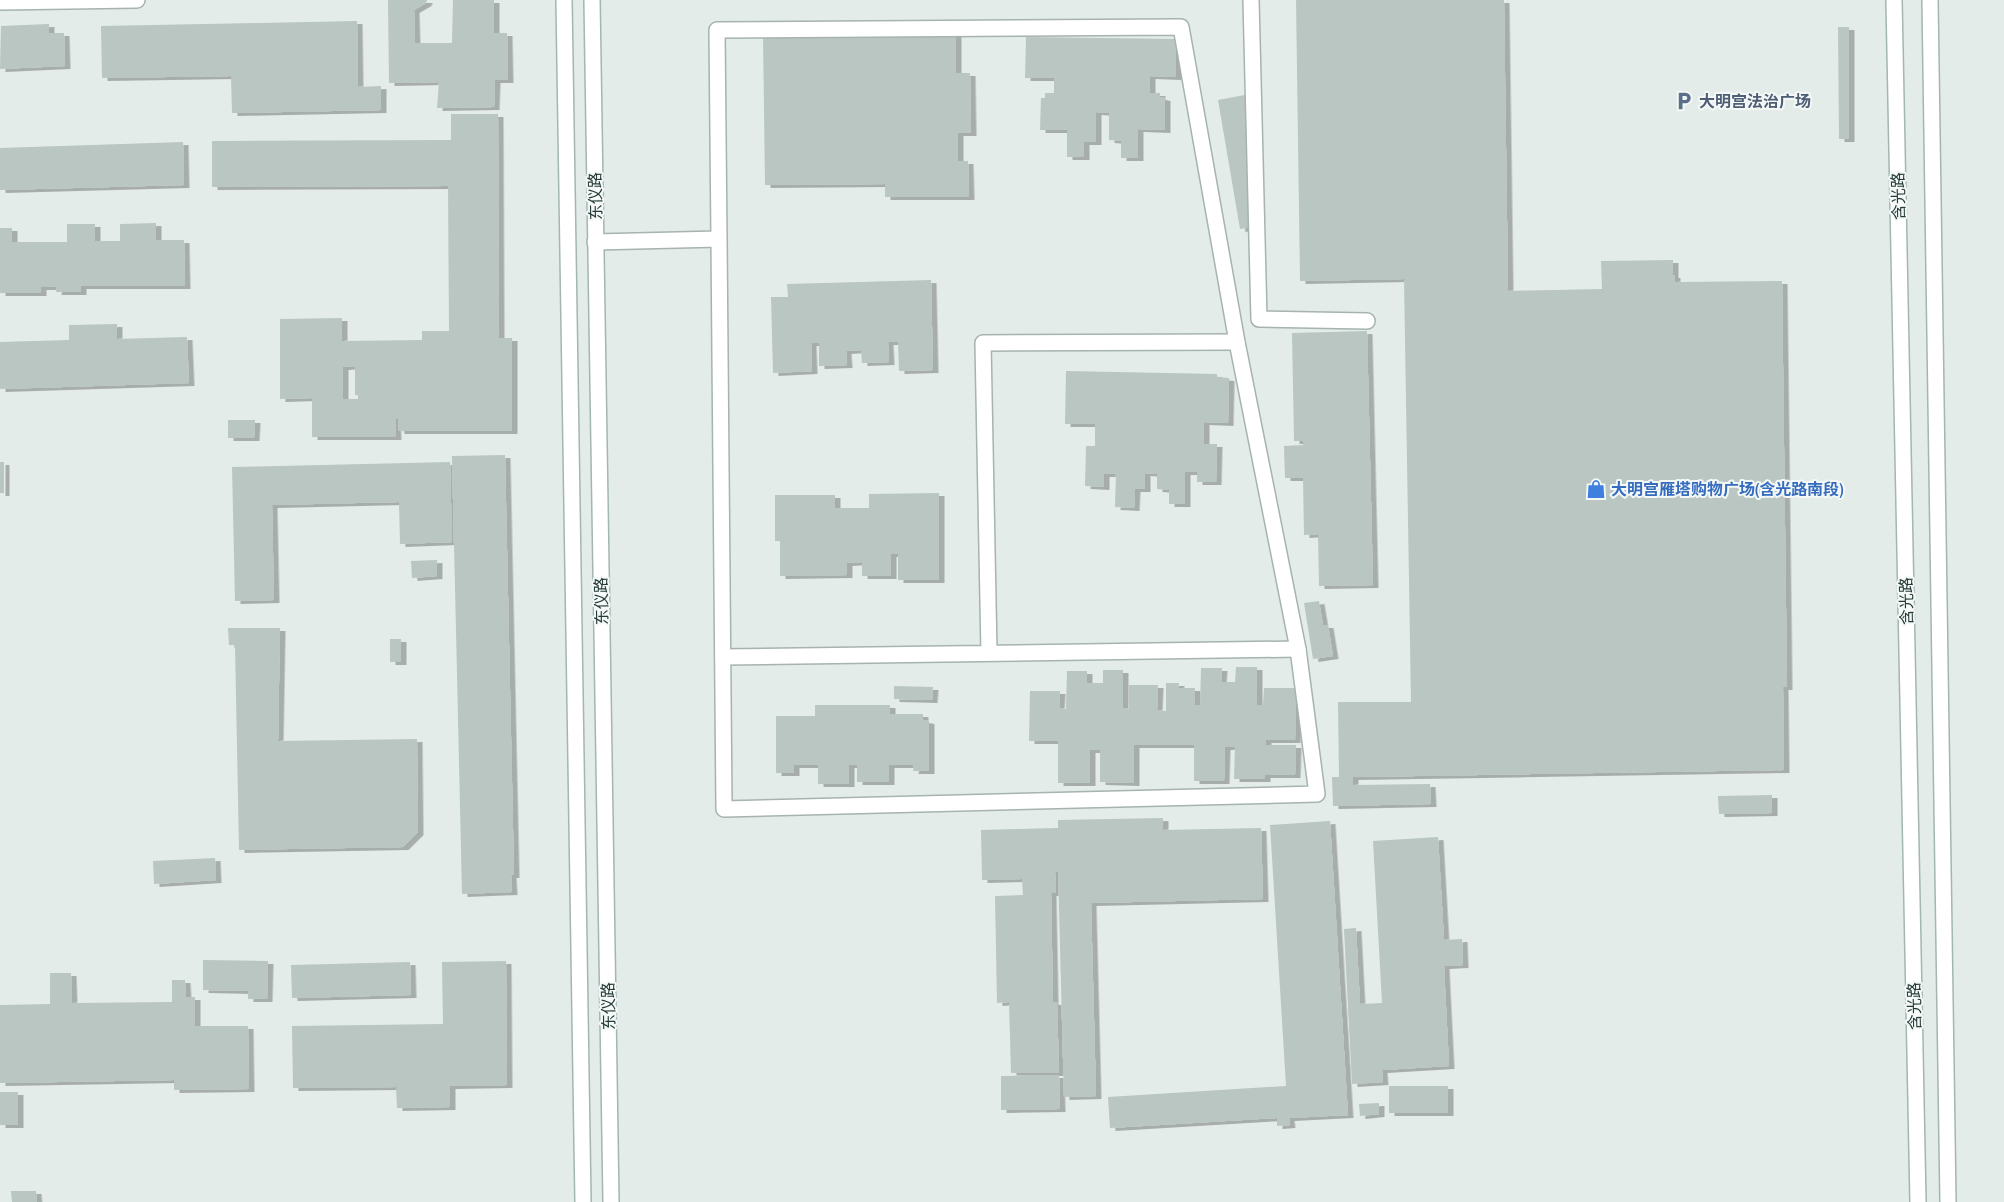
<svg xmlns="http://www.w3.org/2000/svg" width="2004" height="1202" viewBox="0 0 2004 1202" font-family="'Archivo Narrow','Noto Sans SC',sans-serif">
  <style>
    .building { fill: #b9c6c2; fill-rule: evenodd; filter: url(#shadow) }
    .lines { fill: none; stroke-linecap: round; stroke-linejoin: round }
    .lane-casing { stroke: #a6b3b0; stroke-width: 18 }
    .street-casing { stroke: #a6b3b0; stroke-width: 18 }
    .secondary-casing { stroke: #a3b6b2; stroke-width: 18 }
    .lane { stroke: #fff; stroke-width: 15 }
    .street { stroke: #fff; stroke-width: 15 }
    .secondary { stroke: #fff; stroke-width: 15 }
    .labels { text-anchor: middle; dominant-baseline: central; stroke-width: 4; stroke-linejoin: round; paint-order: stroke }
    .service-label { font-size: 16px; font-weight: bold; fill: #4e5e75; stroke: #f4f8f7; text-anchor: start }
    .street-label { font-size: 16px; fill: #253b38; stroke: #f4f8f7 }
    .shop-label { font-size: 16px; font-weight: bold; fill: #366cbe; stroke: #f4f8f7; text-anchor: start }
  </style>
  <defs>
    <filter id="shadow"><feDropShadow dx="5.5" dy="3" stdDeviation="0" flood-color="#0004"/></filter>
  </defs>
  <rect width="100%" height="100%" fill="#e3ece9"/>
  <path class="building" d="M 388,0 L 427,0 L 426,3 L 414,10 L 415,43 L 452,43 L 453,0 L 494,0 L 494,33 L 507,33 L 508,80 L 495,80 L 494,107 L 437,108 L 439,82 L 389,83 Z
    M 1296,0 L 1504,0 L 1508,291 L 1602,289 L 1601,261 L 1673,260 L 1673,275 L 1675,275 L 1675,282 L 1782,281 L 1787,687 L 1783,687 L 1784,770 L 1353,777 L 1353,785 L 1430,784 L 1431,804 L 1333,806 L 1332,777 L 1339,777 L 1338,702 L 1411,702 L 1404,279 L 1300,281 Z
    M 357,21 L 358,87 L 381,86 L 381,110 L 232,113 L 231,76 L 102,78 L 101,26 Z
    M 49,24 L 49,33 L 64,33 L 65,66 L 0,69 L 1,26 Z
    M 1838,27 L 1849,27 L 1849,139 L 1839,139 Z
    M 956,32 L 956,73 L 970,73 L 971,133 L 958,133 L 958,161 L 968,161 L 969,197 L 885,197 L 885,184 L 765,185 L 763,34 Z
    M 1026,37 L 1176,39 L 1176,77 L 1150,76 L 1150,93 L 1160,93 L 1160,97 L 1165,98 L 1165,130 L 1138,129 L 1138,158 L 1121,158 L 1121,141 L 1109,140 L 1109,113 L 1096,112 L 1096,142 L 1084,142 L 1084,157 L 1067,157 L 1067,130 L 1040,130 L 1041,98 L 1045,98 L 1045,93 L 1054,93 L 1054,78 L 1025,78 Z
    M 1250,94 L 1250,154 L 1245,155 L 1251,190 L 1251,227 L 1240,229 L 1218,100 Z
    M 451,114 L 498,114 L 499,338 L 512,338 L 512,431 L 399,431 L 398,418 L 395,419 L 396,437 L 312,437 L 312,398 L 280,399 L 280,319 L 342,318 L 342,341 L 422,340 L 422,331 L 449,331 L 448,186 L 212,187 L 212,141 L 451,140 ZM 355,366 L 355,395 L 358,395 L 358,399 L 343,399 L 343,367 Z
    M 183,142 L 184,185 L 0,190 L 0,148 Z
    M 156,223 L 156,240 L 184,240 L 185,286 L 81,286 L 81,292 L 56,292 L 57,287 L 41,287 L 41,293 L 0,293 L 0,228 L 12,228 L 12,242 L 67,242 L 67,224 L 95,224 L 95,241 L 120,241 L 120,224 Z
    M 931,280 L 933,370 L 899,371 L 898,342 L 888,342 L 889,362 L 862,363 L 861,350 L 846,351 L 847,365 L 819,366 L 819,343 L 811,343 L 812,371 L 773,373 L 771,297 L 788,297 L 787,284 Z
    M 117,324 L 117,339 L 187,337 L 189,383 L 0,389 L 0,342 L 69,340 L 69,325 Z
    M 1367,331 L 1373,585 L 1319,586 L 1318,534 L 1304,535 L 1303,478 L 1285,478 L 1284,446 L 1303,445 L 1303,441 L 1294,441 L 1292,333 Z
    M 1066,371 L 1217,374 L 1217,377 L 1229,378 L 1228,423 L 1204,422 L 1204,444 L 1217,444 L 1216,482 L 1197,482 L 1197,472 L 1185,472 L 1185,504 L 1169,504 L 1169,490 L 1157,489 L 1157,474 L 1145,473 L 1145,489 L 1135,489 L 1134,508 L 1115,507 L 1116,474 L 1104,474 L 1104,487 L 1085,486 L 1086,446 L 1095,446 L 1095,424 L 1065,424 Z
    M 228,420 L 255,420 L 254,438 L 228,438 Z
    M 505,455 L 514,875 L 511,875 L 512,892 L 462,894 L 452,456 Z
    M 0,462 L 4,462 L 4,493 L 0,493 Z
    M 450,462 L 452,542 L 400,544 L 399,502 L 272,505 L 274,600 L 235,601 L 232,467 Z
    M 939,493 L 939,580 L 898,580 L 898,554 L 891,554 L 891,576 L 862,576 L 862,562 L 847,563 L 847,575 L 780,576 L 780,541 L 775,541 L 775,495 L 835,495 L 835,508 L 869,508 L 869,494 Z
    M 437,560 L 437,576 L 412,578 L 411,561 Z
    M 1319,601 L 1323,625 L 1328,625 L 1333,656 L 1313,659 L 1304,603 Z
    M 228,628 L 280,628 L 278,741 L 417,739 L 418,832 L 403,847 L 239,850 L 235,645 L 229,645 Z
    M 390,639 L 401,639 L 401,662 L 390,662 Z
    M 1236,667 L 1257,667 L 1257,705 L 1263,705 L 1264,688 L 1296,688 L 1295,740 L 1266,740 L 1266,745 L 1296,745 L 1295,775 L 1265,775 L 1265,779 L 1234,779 L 1235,747 L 1225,747 L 1224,781 L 1194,781 L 1194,745 L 1134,745 L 1134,783 L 1100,782 L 1100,750 L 1090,750 L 1090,783 L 1058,783 L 1058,741 L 1029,741 L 1030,691 L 1060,691 L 1059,708 L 1066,709 L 1067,671 L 1087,671 L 1087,683 L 1103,683 L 1103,670 L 1123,670 L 1123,708 L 1129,709 L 1129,685 L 1158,685 L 1157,710 L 1166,711 L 1166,683 L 1179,683 L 1178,688 L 1195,688 L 1195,705 L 1200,705 L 1201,668 L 1222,668 L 1221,682 L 1235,682 Z
    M 894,686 L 933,687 L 932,700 L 894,699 Z
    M 815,705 L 890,705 L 890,714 L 923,714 L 923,720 L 929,721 L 929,771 L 913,771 L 914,765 L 889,765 L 889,782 L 857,782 L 857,765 L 849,765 L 849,784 L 818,784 L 818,765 L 794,765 L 794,773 L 776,773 L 776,716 L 815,716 Z
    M 1772,795 L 1772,813 L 1719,814 L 1718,796 Z
    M 1163,818 L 1163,830 L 1261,828 L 1263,899 L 1091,903 L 1096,1096 L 1064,1097 L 1058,871 L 1055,872 L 1056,893 L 1051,893 L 1053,1002 L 1057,1002 L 1059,1073 L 1011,1073 L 1009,1002 L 997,1003 L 995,896 L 1023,895 L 1022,879 L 982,880 L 981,830 L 1058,828 L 1058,820 Z
    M 1330,821 L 1348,1115 L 1289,1118 L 1290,1125 L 1277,1126 L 1277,1118 L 1110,1128 L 1108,1097 L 1286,1086 L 1270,825 Z
    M 1438,837 L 1444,940 L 1462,939 L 1463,965 L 1444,966 L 1449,1066 L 1382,1070 L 1383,1082 L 1352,1084 L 1344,929 L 1356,928 L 1360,1004 L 1382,1003 L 1373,841 Z
    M 215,858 L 216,880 L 154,884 L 153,861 Z
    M 203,960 L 268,961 L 267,999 L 248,999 L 248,991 L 203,990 Z
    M 506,961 L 507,1085 L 450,1086 L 450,1107 L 397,1108 L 396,1087 L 293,1088 L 292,1026 L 443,1024 L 442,962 Z
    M 410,962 L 411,995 L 292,998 L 291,965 Z
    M 50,973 L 71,973 L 72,1003 L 172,1002 L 172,980 L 185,980 L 186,997 L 195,997 L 195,1026 L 248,1026 L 249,1089 L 174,1090 L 174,1080 L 0,1083 L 0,1005 L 50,1004 Z
    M 1059,1075 L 1060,1109 L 1001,1110 L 1001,1076 Z
    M 1389,1086 L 1448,1086 L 1448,1113 L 1389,1113 Z
    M 0,1092 L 18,1092 L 18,1125 L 0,1125 Z
    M 1379,1103 L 1379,1114 L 1360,1116 L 1359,1104 Z
    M 11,1191 L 36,1191 L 37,1202 L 12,1202 Z"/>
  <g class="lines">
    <g class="lane-casing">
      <path id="lane" d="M 1251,0 L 1259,319 L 1367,321
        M 989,653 L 983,343 L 1237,342
        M 723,657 L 1298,649"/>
    </g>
    <g class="street-casing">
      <path id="street" d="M 0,2 L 137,0
        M 595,242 L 719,239 L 717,30 L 1181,27 L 1237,342 L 1298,649 L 1317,794 L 724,809 L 719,239"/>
    </g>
    <g class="secondary-casing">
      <path id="secondary" d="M 564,0 L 583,1202
        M 592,0 L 611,1202
        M 1894,0 L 1918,1202
        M 1930,0 L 1948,1202"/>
    </g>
    <use href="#lane" class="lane"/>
    <use href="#street" class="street"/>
    <use href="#secondary" class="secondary"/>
  </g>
  <defs>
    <g id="parking-bare" transform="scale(1.5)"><path d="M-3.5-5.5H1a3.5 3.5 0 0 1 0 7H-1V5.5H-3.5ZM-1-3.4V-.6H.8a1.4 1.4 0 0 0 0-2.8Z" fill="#5c6f8a" stroke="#f4f8f7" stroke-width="2.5" paint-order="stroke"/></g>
    <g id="shop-bare" transform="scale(1.5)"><path d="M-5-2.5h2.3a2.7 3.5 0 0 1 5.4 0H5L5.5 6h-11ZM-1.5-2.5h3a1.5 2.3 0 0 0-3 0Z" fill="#3f7fe0" stroke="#f4f8f7" stroke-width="2.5" paint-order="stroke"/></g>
  </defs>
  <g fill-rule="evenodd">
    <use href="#parking-bare" x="1684" y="101"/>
    <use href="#shop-bare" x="1596" y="489"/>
  </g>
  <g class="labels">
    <g class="service-label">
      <text x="1699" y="101">大明宫法治广场</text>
    </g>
    <g class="street-label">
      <text transform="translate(595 196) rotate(-91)">东仪路</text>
      <text transform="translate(1898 196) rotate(-91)">含光路</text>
      <text transform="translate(601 601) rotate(-91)">东仪路</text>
      <text transform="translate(1906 601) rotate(-91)">含光路</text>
      <text transform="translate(608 1006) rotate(-91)">东仪路</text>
      <text transform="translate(1914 1006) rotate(-91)">含光路</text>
    </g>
    <g class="shop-label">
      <text x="1611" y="489">大明宫雁塔购物广场(含光路南段)</text>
    </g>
  </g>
</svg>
